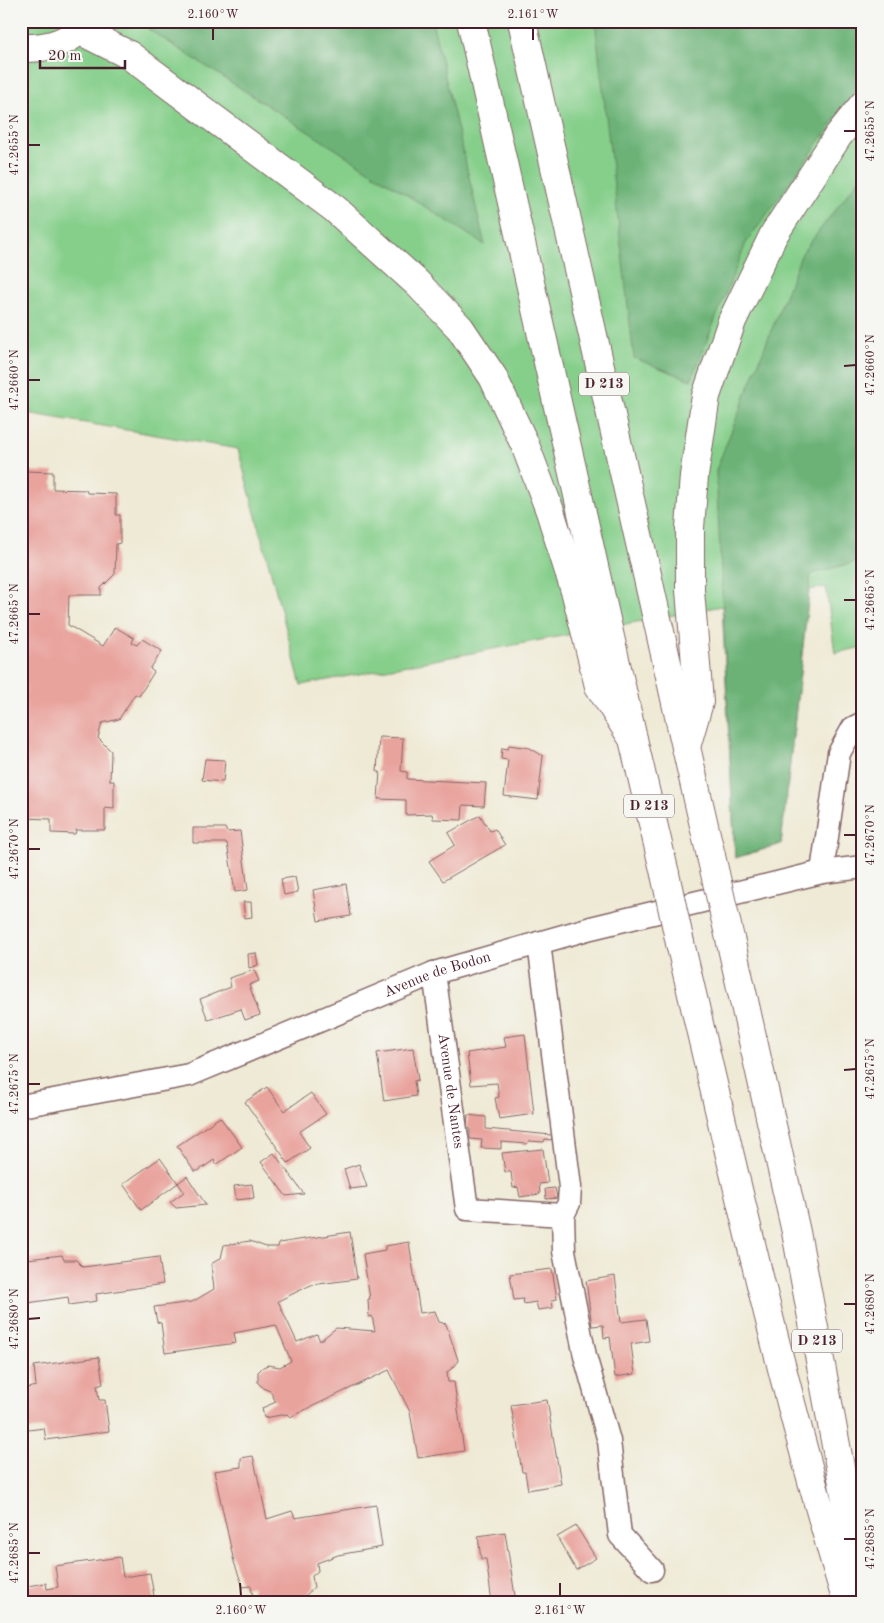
<svg xmlns="http://www.w3.org/2000/svg" width="884" height="1623" viewBox="0 0 884 1623" font-family="'Old Standard TT',serif">
  <style>
    .green { fill: #86cf8b; stroke: #68775b }
    .forest { fill: #6cb277; stroke: #5b6851 }
    .building { fill: #e9a39d }
    .lines { fill: none; stroke-linecap: round; stroke-linejoin: round }
    .minor-casing { stroke: #846666; stroke-width: 25 }
    .primary-casing { stroke: #846666; stroke-width: 30 }
    .trunk-casing { stroke: #846666; stroke-width: 30 }
    .minor { stroke: #fff; stroke-width: 22 }
    .primary { stroke: #fff; stroke-width: 28 }
    .trunk { stroke: #fff; stroke-width: 28 }
    .primary-bridge-casing { stroke: #846666; stroke-width: 30; stroke-linecap: butt }
    .primary-bridge { stroke: #fff; stroke-width: 28 }
    .ticks { fill: none; stroke: #4a1f2b; stroke-width: 2 }
    .labels { text-anchor: middle; dominant-baseline: central; stroke-width: 5; stroke-linejoin: round; paint-order: stroke }
    .shield { fill: #f6f6f2; stroke: #7e6067; stroke-width: 1 }
    .shield-label { font-size: 14px; font-weight: bold; fill: #4a1f2b }
    .street-label { font-size: 15px; fill: #4a1f2b; stroke: #f6f6f2 }
    .neatline { fill: none; stroke: #4a1f2b; stroke-width: 2 }
    .ticks-label { font-size: 12px; text-anchor: middle; fill: #4a1f2b }
  </style>
  <rect width="100%" height="100%" fill="#f6f6f2"/>
  <filter id="ink" filterUnits="userSpaceOnUse"><feTurbulence type="fractalNoise" baseFrequency=".02" numOctaves="2"/><feDisplacementMap in="SourceGraphic" scale="10" xChannelSelector="R" yChannelSelector="G"/><feConvolveMatrix kernelMatrix="1 2 1 2 8 2 1 2 1" color-interpolation-filters="sRGB"/></filter>
  <filter id="wash" filterUnits="userSpaceOnUse"><feTurbulence type="fractalNoise" baseFrequency=".0096" numOctaves="4" result="noise"/><feDisplacementMap in="SourceGraphic" scale="20" xChannelSelector="R" yChannelSelector="G"/><feGaussianBlur stdDeviation="1.12" result="paint"/><feColorMatrix in="noise" values="0 0 0 0 0 0 0 0 0 0 0 0 0 0 0 0 0 1.4 0 .05"/><feComposite in="paint" operator="in"/></filter>
  <g filter="url(#wash)">
    <rect width="100%" height="100%" fill="#efead5"/>
    <path class="green" d="M 21,21 L 863,21 L 863,647 L 835,653 L 826,587 L 809,590 L 781,844 L 735,858 L 722,606 L 301,685 L 238,449 L 21,412 Z"/>
    <path class="forest" d="M 151,21 L 432,21 L 485,245 L 148,29 Z
      M 595,21 L 863,21 L 863,81 L 746,243 L 691,380 L 634,358 Z
      M 863,174 L 863,560 L 811,574 L 781,844 L 735,858 L 716,470 L 802,253 Z"/>
    <g id="blocks">
      <path class="building" d="M 25,471 L 53,472 L 53,489 L 86,490 L 87,493 L 116,494 L 116,515 L 120,515 L 120,543 L 116,544 L 115,574 L 101,588 L 101,595 L 69,595 L 68,625 L 103,646 L 115,627 L 134,638 L 132,643 L 137,645 L 142,639 L 162,651 L 150,669 L 154,672 L 139,696 L 135,694 L 119,719 L 102,723 L 98,738 L 111,751 L 110,781 L 114,781 L 114,809 L 105,808 L 105,830 L 76,830 L 75,834 L 51,833 L 51,819 L 22,818 L 21,816 L 21,677 L 24,675 L 23,665 L 21,665 L 21,586 L 25,585 L 25,578 L 21,578 L 21,475 L 23,475 Z
        M 379,737 L 403,738 L 401,771 L 407,772 L 407,779 L 486,783 L 484,806 L 463,805 L 462,820 L 433,819 L 432,814 L 406,815 L 406,800 L 378,799 L 380,772 L 377,772 Z
        M 509,745 L 530,748 L 543,756 L 538,800 L 504,796 L 508,760 L 501,759 L 502,748 L 508,749 Z
        M 205,759 L 225,760 L 223,782 L 202,780 Z
        M 480,815 L 490,831 L 495,829 L 505,845 L 443,881 L 429,861 L 455,845 L 448,833 Z
        M 193,828 L 225,828 L 227,832 L 240,831 L 248,890 L 235,892 L 227,843 L 193,843 Z
        M 295,877 L 298,892 L 284,895 L 281,879 Z
        M 346,884 L 351,916 L 318,921 L 313,890 Z
        M 243,902 L 251,902 L 252,917 L 245,918 Z
        M 256,953 L 258,965 L 249,968 L 248,954 Z
        M 254,970 L 259,981 L 249,985 L 260,1015 L 245,1020 L 241,1009 L 208,1020 L 200,999 L 231,987 L 229,978 Z
        M 525,1034 L 534,1114 L 499,1119 L 495,1098 L 499,1097 L 497,1083 L 471,1085 L 467,1053 L 506,1047 L 504,1037 Z
        M 413,1048 L 418,1080 L 414,1081 L 416,1096 L 384,1101 L 377,1053 Z
        M 267,1087 L 284,1111 L 311,1093 L 326,1114 L 299,1132 L 310,1148 L 288,1163 L 245,1102 Z
        M 468,1115 L 486,1117 L 486,1129 L 552,1135 L 551,1140 L 545,1139 L 544,1142 L 529,1141 L 527,1144 L 501,1142 L 501,1149 L 481,1148 L 482,1140 L 470,1139 L 470,1128 L 467,1128 Z
        M 220,1117 L 242,1147 L 216,1165 L 214,1160 L 198,1171 L 194,1171 L 177,1146 Z
        M 543,1149 L 548,1183 L 539,1184 L 540,1194 L 520,1197 L 518,1187 L 513,1188 L 511,1172 L 505,1172 L 502,1153 Z
        M 274,1153 L 304,1194 L 286,1196 L 261,1162 Z
        M 160,1158 L 178,1183 L 141,1210 L 123,1184 Z
        M 359,1164 L 367,1187 L 350,1189 L 344,1169 Z
        M 187,1176 L 206,1205 L 176,1208 L 170,1202 L 184,1192 L 178,1183 Z
        M 252,1184 L 254,1198 L 236,1200 L 234,1186 Z
        M 555,1188 L 557,1198 L 546,1199 L 545,1189 Z
        M 21,1229 L 27,1259 L 62,1255 L 64,1260 L 76,1260 L 83,1267 L 159,1257 L 163,1284 L 96,1294 L 97,1301 L 69,1305 L 68,1297 L 21,1304 Z
        M 350,1232 L 357,1279 L 311,1285 L 278,1301 L 297,1342 L 317,1334 L 320,1341 L 336,1328 L 375,1331 L 372,1316 L 369,1317 L 368,1299 L 370,1299 L 363,1254 L 385,1250 L 385,1246 L 409,1242 L 420,1313 L 435,1311 L 439,1322 L 446,1324 L 458,1360 L 455,1366 L 447,1372 L 448,1382 L 454,1382 L 464,1451 L 418,1458 L 410,1412 L 389,1370 L 290,1417 L 287,1414 L 264,1418 L 262,1408 L 276,1402 L 270,1391 L 265,1389 L 258,1383 L 258,1372 L 263,1367 L 268,1365 L 280,1367 L 291,1361 L 276,1325 L 234,1333 L 236,1343 L 165,1353 L 161,1323 L 157,1322 L 154,1307 L 192,1302 L 214,1289 L 211,1264 L 221,1258 L 224,1245 L 250,1241 L 266,1247 L 278,1247 L 279,1243 Z
        M 552,1269 L 557,1299 L 552,1300 L 553,1308 L 538,1310 L 536,1302 L 524,1304 L 523,1299 L 514,1300 L 510,1274 Z
        M 615,1276 L 621,1322 L 646,1319 L 649,1341 L 631,1344 L 635,1374 L 615,1377 L 610,1337 L 604,1338 L 603,1325 L 592,1326 L 586,1281 Z
        M 99,1357 L 103,1384 L 97,1386 L 99,1400 L 105,1400 L 109,1431 L 46,1440 L 44,1428 L 21,1431 L 21,1386 L 27,1388 L 36,1386 L 34,1366 Z
        M 547,1400 L 561,1484 L 528,1490 L 525,1472 L 522,1472 L 511,1405 Z
        M 253,1456 L 267,1519 L 292,1511 L 295,1518 L 376,1505 L 382,1547 L 338,1555 L 317,1563 L 318,1571 L 312,1576 L 314,1588 L 298,1602 L 254,1602 L 251,1586 L 243,1587 L 234,1562 L 214,1471 L 241,1467 L 241,1458 Z
        M 576,1526 L 596,1558 L 576,1570 L 557,1537 Z
        M 505,1532 L 516,1602 L 492,1602 L 486,1559 L 481,1559 L 478,1536 Z
        M 120,1557 L 123,1577 L 150,1573 L 155,1602 L 21,1602 L 21,1587 L 46,1583 L 47,1589 L 58,1587 L 55,1566 Z"/>
    </g>
  </g>
  <g filter="url(#ink)">
    <use href="#blocks" fill-opacity="0" stroke="#846666" stroke-width="1"/>
    <g class="lines">
      <g class="minor-casing">
        <g id="minor">
          <path d="M 822,872 L 839,753 L 853,728 L 863,723"/>
          <path d="M 539,943 L 570,1187 L 569,1203 L 563,1215 L 564,1251 L 585,1356 L 609,1441 L 620,1535 L 652,1570"/>
          <path id="s1" d="M 434,973 L 467,1209 L 563,1215"/>
          <path id="s2" d="M 21,1106 L 189,1075 L 434,973 L 591,928 L 822,872 L 863,867"/>
        </g>
      </g>
      <g class="primary-casing">
        <path id="primary" d="M 81,31 L 129,55 L 335,209 L 417,283 L 460,328 L 493,377 L 525,445 L 550,511 L 576,594 L 599,686 L 633,739 L 665,874
          M 21,48 C 49,49 71,42 89,21
          M 711,856 L 686,747 L 699,702 L 690,590 L 690,528 L 694,476 L 706,396 L 732,321 L 774,234 L 838,136 L 863,105
          M 680,943 C 732,1163 781,1385 847,1602
          M 731,943 L 796,1232 L 863,1590"/>
      </g>
      <g class="trunk-casing">
        <path id="trunk" d="M 471,21 L 633,739
          M 522,21 L 686,747"/>
      </g>
      <use href="#minor" class="minor"/>
      <use href="#primary" class="primary"/>
      <use href="#trunk" class="trunk"/>
      <g class="primary-bridge-casing">
        <path id="primary-bridge" d="M 711,856 L 731,943
          M 665,874 L 680,943"/>
      </g>
      <use href="#primary-bridge" class="primary-bridge"/>
    </g>
  </g>
  <path class="ticks" d="M 213,28 L 213,40M 533,28 L 533,40M 844,131 L 856,131M 28,145 L 40,145M 844,366 L 856,365M 28,380 L 40,380M 844,600 L 856,600M 28,614 L 40,614M 844,835 L 856,835M 28,849 L 40,849M 844,1070 L 856,1069M 28,1084 L 40,1084M 844,1304 L 856,1304M 28,1319 L 40,1318M 844,1539 L 856,1539M 28,1553 L 40,1553M 240,1583 L 241,1596M 560,1583 L 560,1596"/>
  <g class="labels">
    <g class="shield">
      <rect x="579" y="372.5" width="50" height="23" rx="4"/>
      <rect x="624" y="794.5" width="50" height="23" rx="4"/>
      <rect x="792" y="1329.5" width="50" height="23" rx="4"/>
    </g>
    <g class="shield-label">
      <text x="604" y="384">D 213</text>
      <text x="649" y="806">D 213</text>
      <text x="817" y="1341">D 213</text>
    </g>
    <g class="street-label">
      <text stroke="none"><textPath href="#s2" startOffset="439">Avenue de Bodon</textPath></text>
      <text stroke="none"><textPath href="#s1" startOffset="119">Avenue de Nantes</textPath></text>
    </g>
  </g>
  <rect width="884" height="1623" fill="none" stroke="#f6f6f2" stroke-width="55"/>
  <path d="M40 60v8h85v-8" fill="none" stroke="#4a1f2b" stroke-width="2.5"/>
  <text x="48" y="60" font-size="15" fill="#4a1f2b" stroke="#f6f6f2" stroke-width="4" paint-order="stroke">20 m</text>
  <rect x="28" y="28" width="828" height="1568" class="neatline"/>
  <g class="ticks-label">
    <text x="213" y="18">2.160°W</text>
    <text x="533" y="18">2.161°W</text>
    <text transform="translate(870 131) rotate(-90)" y="4">47.2655°N</text>
    <text transform="translate(14 145) rotate(-90)" y="4">47.2655°N</text>
    <text transform="translate(870 365) rotate(-90)" y="4">47.2660°N</text>
    <text transform="translate(14 380) rotate(-90)" y="4">47.2660°N</text>
    <text transform="translate(870 600) rotate(-90)" y="4">47.2665°N</text>
    <text transform="translate(14 614) rotate(-90)" y="4">47.2665°N</text>
    <text transform="translate(870 835) rotate(-90)" y="4">47.2670°N</text>
    <text transform="translate(14 849) rotate(-90)" y="4">47.2670°N</text>
    <text transform="translate(870 1069) rotate(-90)" y="4">47.2675°N</text>
    <text transform="translate(14 1084) rotate(-90)" y="4">47.2675°N</text>
    <text transform="translate(870 1304) rotate(-90)" y="4">47.2680°N</text>
    <text transform="translate(14 1319) rotate(-90)" y="4">47.2680°N</text>
    <text transform="translate(870 1539) rotate(-90)" y="4">47.2685°N</text>
    <text transform="translate(14 1553) rotate(-90)" y="4">47.2685°N</text>
    <text x="241" y="1614">2.160°W</text>
    <text x="560" y="1614">2.161°W</text>
  </g>
</svg>
